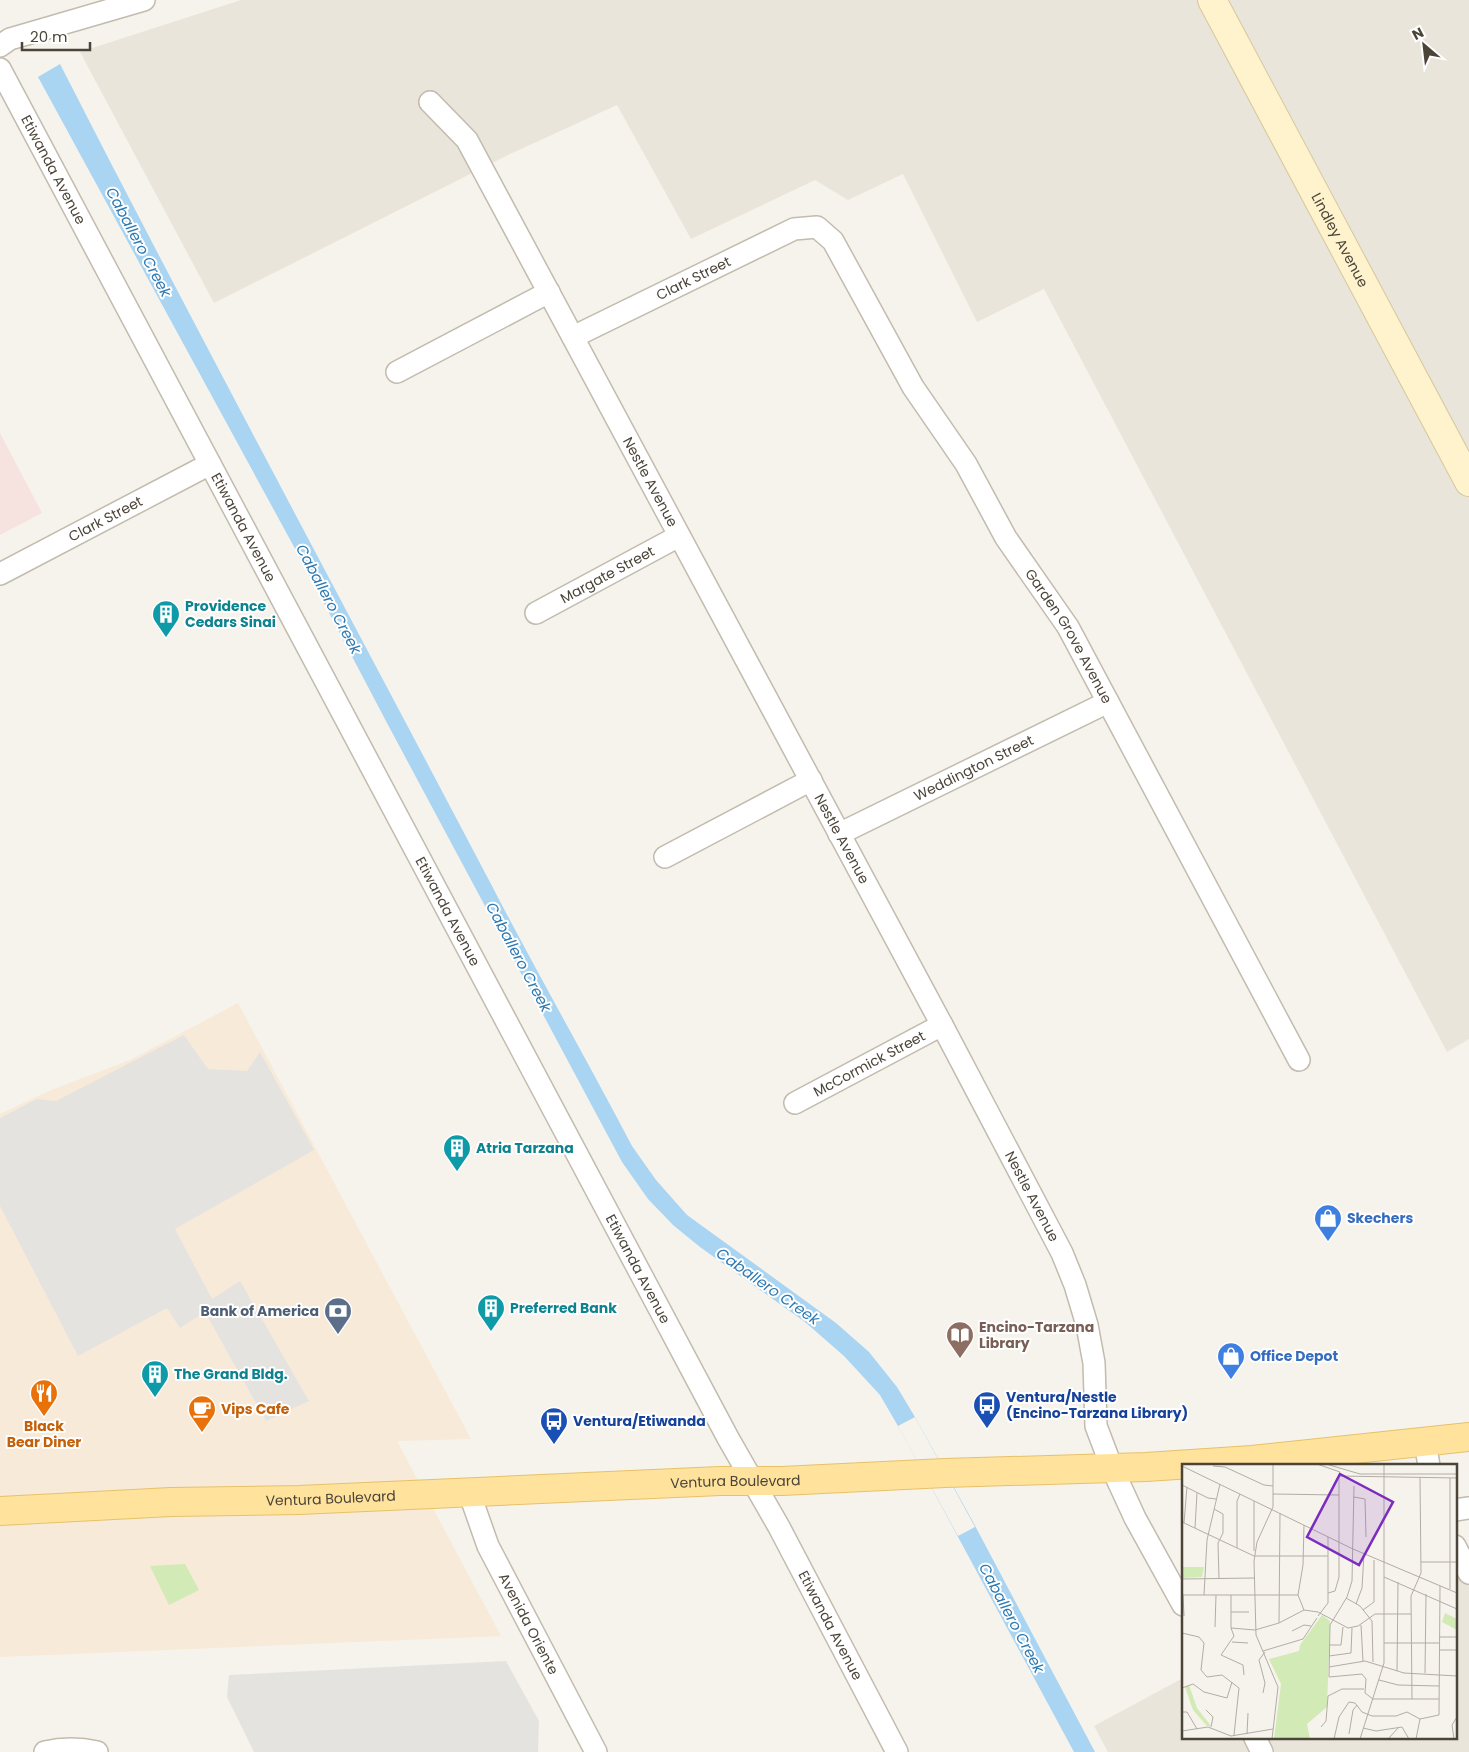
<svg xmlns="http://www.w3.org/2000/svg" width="1469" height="1752" viewBox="0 0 1469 1752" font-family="Poppins,sans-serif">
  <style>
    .residential { fill: #eae5da }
    .commercial { fill: #f7ead8 }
    .medical { fill: #f6e3e0 }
    .green { fill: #d2eab5 }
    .parking { fill: #e5e3e0 }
    .water { fill: #a9d4f2 }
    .pier { fill: #f6f3ec }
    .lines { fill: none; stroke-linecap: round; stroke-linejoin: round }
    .minor-casing { stroke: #c2bbae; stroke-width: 24 }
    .secondary-casing { stroke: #d6c79b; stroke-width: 30 }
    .primary-casing { stroke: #e6c16a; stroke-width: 30 }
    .minor { stroke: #fff; stroke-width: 21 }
    .secondary { stroke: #fff3cd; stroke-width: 28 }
    .primary { stroke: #ffe39c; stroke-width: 28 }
    .labels { text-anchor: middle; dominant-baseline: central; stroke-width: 4; stroke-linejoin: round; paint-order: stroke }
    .street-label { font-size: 14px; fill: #4b4439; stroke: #fff }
    .culture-label { font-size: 14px; font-weight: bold; fill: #0d838f; stroke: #fff; text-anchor: start }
    .shop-label { font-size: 14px; font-weight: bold; fill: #366cbe; stroke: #fff; text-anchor: start }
    .service-label { font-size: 14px; font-weight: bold; fill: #4e5e75; stroke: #fff; text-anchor: end }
    .education-label { font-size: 14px; font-weight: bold; fill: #785e54; stroke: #fff; text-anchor: start }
    .transit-label { font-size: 14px; font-weight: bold; fill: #164399; stroke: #fff; text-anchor: start }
    .food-label { font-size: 14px; font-weight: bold; fill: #c56008; stroke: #fff; text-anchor: start }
    .water-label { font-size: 15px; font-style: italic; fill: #2e7ab2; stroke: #fff }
    .inset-road { fill: none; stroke: #b2ada4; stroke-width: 1 }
    .view { fill: #7b2cbf; fill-opacity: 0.15; stroke: #7b2cbf; stroke-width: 2.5 }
    .inset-edge { fill: none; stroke: #4b4439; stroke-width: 2.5 }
  </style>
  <rect width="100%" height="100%" fill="#f6f3ec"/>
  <path class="residential" d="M 241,0 L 1469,0 L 1469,1039 L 1447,1052 L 1044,289 L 977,322 L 903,174 L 848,200 L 815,180 L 691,239 L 617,105 L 510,154 L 214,303 L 80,52 Z
    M 1455,1546 L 1469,1546 L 1469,1752 L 1108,1752 L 1094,1726 L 1183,1678 L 1183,1738 L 1455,1738 Z"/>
  <path class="commercial" d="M 238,1003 L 471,1439 L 397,1441 L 501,1636 L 0,1657 L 0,1114 L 51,1090 L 130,1060 Z"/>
  <path class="medical" d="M 0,433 L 42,513 L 0,535 Z"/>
  <path class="green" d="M 185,1564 L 199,1590 L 169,1605 L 150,1566 Z"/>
  <path class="parking" d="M 184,1035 L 208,1069 L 247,1071 L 260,1052 L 314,1150 L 175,1229 L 212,1299 L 240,1281 L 309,1401 L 266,1421 L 205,1312 L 180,1328 L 167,1308 L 78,1356 L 0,1206 L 0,1118 L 37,1099 L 56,1101 Z
    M 506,1661 L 539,1721 L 538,1752 L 254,1752 L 227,1697 L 229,1675 Z"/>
  <path class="water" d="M 60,64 C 201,340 348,612 492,886 C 537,973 586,1058 632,1146 L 656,1180 L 687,1215 L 836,1323 L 869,1352 L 897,1387 L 915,1417 L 972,1520 L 1095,1752 L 1074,1752 L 902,1433 L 880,1395 L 844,1356 L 805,1322 L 700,1247 L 673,1225 L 648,1199 L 622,1162 L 387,723 L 305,567 L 38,77 Z"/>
  <path class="pier" d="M 915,1417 L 975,1527 L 958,1536 L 898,1426 Z"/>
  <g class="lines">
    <g class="minor-casing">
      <g id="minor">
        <path d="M 0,46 L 10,39 L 144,0"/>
        <path id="s1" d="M 0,69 L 728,1438 L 779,1527 L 897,1752"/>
        <path id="s2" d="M 430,102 L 467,140 L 942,1025 L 1062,1253 L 1075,1285 L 1087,1325 L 1094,1363 L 1096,1426 L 1112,1468 L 1135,1518 L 1183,1605"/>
        <path id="s3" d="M 573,337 L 794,229 L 817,227 L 833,241 L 913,387 L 966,464 L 1006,538 L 1068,627 L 1299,1060"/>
        <path d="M 397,372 L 549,292"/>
        <path id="s4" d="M 0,574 L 210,464"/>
        <path id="s5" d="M 536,613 L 679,536"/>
        <path id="s6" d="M 839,834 L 1108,702"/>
        <path d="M 665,857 L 811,780"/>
        <path id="s7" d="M 795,1103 L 942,1025"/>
        <path d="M 1425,1442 L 1429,1466"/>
        <path id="s8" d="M 469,1492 L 488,1546 L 596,1752"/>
        <path d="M 1455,1510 L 1469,1508"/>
        <path d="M 1455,1546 L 1469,1573"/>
        <path d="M 1255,1738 L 1262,1752"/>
        <path d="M 45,1752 C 63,1748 79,1748 97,1752"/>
      </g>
    </g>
    <g class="secondary-casing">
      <g id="secondary">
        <path id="s9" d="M 1212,0 L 1469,482"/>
      </g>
    </g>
    <g class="primary-casing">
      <g id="primary">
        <path id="s10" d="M 0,1511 L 171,1502 L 299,1500 L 720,1481 L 782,1481 L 945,1473 L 1146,1467 L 1252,1460 L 1469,1437"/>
      </g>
    </g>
    <use href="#minor" class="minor"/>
    <use href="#secondary" class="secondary"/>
    <use href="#primary" class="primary"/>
  </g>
  <defs>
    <g id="building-pin" transform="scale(1.4375)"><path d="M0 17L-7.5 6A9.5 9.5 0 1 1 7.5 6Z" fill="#0f9aa8" stroke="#fff"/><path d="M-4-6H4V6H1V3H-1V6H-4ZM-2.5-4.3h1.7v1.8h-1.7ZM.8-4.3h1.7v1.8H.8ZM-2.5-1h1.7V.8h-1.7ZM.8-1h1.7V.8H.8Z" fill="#fff"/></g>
    <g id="shop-pin" transform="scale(1.4375)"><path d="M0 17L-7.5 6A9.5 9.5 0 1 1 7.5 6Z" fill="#3f7fe0" stroke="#fff"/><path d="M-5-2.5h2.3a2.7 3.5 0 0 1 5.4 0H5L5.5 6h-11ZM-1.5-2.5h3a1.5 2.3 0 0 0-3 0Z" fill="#fff"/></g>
    <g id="bank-pin" transform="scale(1.4375)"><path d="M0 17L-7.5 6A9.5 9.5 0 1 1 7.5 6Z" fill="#5c6f8a" stroke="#fff"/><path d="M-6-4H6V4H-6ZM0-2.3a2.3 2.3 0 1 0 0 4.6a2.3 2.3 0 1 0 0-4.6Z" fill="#fff"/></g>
    <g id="library-pin" transform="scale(1.4375)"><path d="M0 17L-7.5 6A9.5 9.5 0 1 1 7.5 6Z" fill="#8d6e63" stroke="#fff"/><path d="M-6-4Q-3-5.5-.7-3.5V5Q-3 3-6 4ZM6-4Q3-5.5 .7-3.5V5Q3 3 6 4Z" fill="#fff"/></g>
    <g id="restaurant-pin" transform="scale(1.4375)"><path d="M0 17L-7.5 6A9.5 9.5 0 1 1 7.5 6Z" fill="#e8710a" stroke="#fff"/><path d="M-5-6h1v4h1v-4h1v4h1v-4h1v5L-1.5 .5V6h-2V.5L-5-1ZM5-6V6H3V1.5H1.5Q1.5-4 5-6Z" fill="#fff"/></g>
    <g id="bus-pin" transform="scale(1.4375)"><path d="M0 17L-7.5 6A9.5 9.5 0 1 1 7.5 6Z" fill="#1a4fb4" stroke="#fff"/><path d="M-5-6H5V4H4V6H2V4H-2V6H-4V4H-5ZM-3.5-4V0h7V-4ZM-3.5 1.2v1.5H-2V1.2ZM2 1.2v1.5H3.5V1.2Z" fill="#fff"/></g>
    <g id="cafe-pin" transform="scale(1.4375)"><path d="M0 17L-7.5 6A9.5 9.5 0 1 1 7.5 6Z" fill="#e8710a" stroke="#fff"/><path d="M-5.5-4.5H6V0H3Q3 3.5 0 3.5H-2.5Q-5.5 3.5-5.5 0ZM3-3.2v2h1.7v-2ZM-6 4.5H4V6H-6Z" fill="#fff"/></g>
  </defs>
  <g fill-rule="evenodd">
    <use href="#building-pin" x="166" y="614"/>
    <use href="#building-pin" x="457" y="1148"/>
    <use href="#shop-pin" x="1328" y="1218"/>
    <use href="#building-pin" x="491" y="1308"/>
    <use href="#bank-pin" x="338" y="1311"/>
    <use href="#library-pin" x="960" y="1335"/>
    <use href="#shop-pin" x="1231" y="1356"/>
    <use href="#building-pin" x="155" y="1374"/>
    <use href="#restaurant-pin" x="44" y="1393"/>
    <use href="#bus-pin" x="987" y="1405"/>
    <use href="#cafe-pin" x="202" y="1409"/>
    <use href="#bus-pin" x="554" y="1421"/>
  </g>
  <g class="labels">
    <g class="street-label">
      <text stroke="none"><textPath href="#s1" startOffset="114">Etiwanda Avenue</textPath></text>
      <text stroke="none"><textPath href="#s9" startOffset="272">Lindley Avenue</textPath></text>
      <text stroke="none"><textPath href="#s3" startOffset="134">Clark Street</textPath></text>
      <text stroke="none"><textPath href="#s2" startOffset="441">Nestle Avenue</textPath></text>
      <text stroke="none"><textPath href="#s4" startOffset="119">Clark Street</textPath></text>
      <text stroke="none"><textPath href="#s1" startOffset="519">Etiwanda Avenue</textPath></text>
      <text stroke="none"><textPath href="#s5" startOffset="81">Margate Street</textPath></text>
      <text stroke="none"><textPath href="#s3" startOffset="751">Garden Grove Avenue</textPath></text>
      <text stroke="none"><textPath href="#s6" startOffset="150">Weddington Street</textPath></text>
      <text stroke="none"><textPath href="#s2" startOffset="846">Nestle Avenue</textPath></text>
      <text stroke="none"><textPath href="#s1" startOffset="954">Etiwanda Avenue</textPath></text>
      <text stroke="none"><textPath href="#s7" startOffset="84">McCormick Street</textPath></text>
      <text stroke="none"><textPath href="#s2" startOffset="1251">Nestle Avenue</textPath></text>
      <text stroke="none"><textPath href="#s1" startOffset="1359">Etiwanda Avenue</textPath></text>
      <text stroke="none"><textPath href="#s10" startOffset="736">Ventura Boulevard</textPath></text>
      <text stroke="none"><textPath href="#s10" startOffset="331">Ventura Boulevard</textPath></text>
      <text stroke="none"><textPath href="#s8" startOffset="145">Avenida Oriente</textPath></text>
      <text stroke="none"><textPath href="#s1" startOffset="1764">Etiwanda Avenue</textPath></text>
    </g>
    <g class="culture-label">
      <text x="185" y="606">Providence<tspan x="185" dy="16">Cedars Sinai</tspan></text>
      <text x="476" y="1148">Atria Tarzana</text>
      <text x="510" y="1308">Preferred Bank</text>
      <text x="174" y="1374">The Grand Bldg.</text>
    </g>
    <g class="shop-label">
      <text x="1347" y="1218">Skechers</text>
      <text x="1250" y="1356">Office Depot</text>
    </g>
    <g class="service-label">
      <text x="319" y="1311">Bank of America</text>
    </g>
    <g class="education-label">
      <text x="979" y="1327">Encino-Tarzana<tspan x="979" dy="16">Library</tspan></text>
    </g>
    <g class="transit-label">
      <text x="1006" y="1397">Ventura/Nestle<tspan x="1006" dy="16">(Encino-Tarzana Library)</tspan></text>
      <text x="573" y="1421">Ventura/Etiwanda</text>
    </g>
    <g class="food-label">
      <text x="221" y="1409">Vips Cafe</text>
      <text x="44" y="1426" text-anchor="middle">Black<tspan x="44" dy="16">Bear Diner</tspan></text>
    </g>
    <g class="water-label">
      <text transform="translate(139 242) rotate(62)">Caballero Creek</text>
      <text transform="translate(329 599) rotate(62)">Caballero Creek</text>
      <text transform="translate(519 957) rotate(62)">Caballero Creek</text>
      <text transform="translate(768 1286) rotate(35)">Caballero Creek</text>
      <text transform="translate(1012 1618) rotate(62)">Caballero Creek</text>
    </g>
  </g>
  <g transform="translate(1182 1464)">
    <rect width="275" height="275" fill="#f6f3ec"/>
    <path d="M 0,103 L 22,103 L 20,113 L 0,114 ZM 263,149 L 275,155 L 275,166 L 260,158 ZM 140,151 L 148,157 L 145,243 L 125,260 L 128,275 L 92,275 L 99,220 L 87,195 L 117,187 L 118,181 ZM 7,221 L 15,244 L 29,262 L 25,262 L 11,246 L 3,223 Z" fill="#d2eab5"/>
    <path class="inset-road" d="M 135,0 L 158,8M 144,0 L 178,10 L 275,10M 202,0 L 202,97M 0,2 L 171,85 L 275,129M 31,2 L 43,3 L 82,21 L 91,22M 0,21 L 26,34 L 34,35M 172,22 L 170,117 L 165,133 L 148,161 L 147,213 L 180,210 L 184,215 L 183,229 L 191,235 L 257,235M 91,30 L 157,31M 172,33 L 183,35 L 184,73M 32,45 L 41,50 L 41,69 L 36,79 L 37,115M 0,58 L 72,92 L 146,92M 2,59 L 5,23M 13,64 L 15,29M 55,84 L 55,37 L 58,30M 72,87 L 72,37M 239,98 L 275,98M 202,113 L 275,145M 0,115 L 72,114M 268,125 L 268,14M 146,129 L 153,127 L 157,113 L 157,12 L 275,14M 0,131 L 72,131M 1,131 L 2,152M 22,131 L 25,76 L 38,20M 49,131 L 49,164 L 52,172 L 39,191 L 61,201 L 62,211M 72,131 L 116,131M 164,134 L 178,142 L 190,157 L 191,198M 174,140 L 180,124 L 182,89M 122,146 L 136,148 L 166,164 L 176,162 L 193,150 L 229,150M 122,146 L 116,131 L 121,101 L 122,61M 181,146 L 192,138 L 192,96M 49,148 L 67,148M 136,152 L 146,139 L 146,73M 97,159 L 98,49M 179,161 L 181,197M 33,163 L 34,131M 49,164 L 73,166 L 97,159 L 122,146M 110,167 L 122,161 L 129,162M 0,169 L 17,173 L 22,179 L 19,206 L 25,213 L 40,211 L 57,224 L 52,271M 257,173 L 275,173M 50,178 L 66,179M 202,179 L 257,179M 147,181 L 159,181 L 161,163M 257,186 L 275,186M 81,187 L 121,175 L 135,154M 147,192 L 169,189 L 170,164M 147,203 L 183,197 L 222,209 L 275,212M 215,207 L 216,118M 243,209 L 244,130M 197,216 L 216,221 L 257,222M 0,224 L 11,220 L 22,228 L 45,234 L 50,218M 81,229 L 83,219 L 77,196 L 83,188M 230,235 L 229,132 L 239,109 L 238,14M 24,246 L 31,253 L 29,263M 0,248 L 5,248 L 15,265M 139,263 L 144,257 L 146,232 L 160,225 L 182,225M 181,264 L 194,267 L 220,263 L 227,275M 0,267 L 26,263 L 49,272 L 91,265M 65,270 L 66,249M 167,270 L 171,246 L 175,241M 90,275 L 96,223 L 74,171 L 72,97 L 75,78 L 91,43 L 91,0M 152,275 L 157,253 L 167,238 L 173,239 L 180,248 L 190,252 L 214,252 L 225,248 L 238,255 L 257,251 L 258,122M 178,275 L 202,199 L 202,97M 206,275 L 217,263M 234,275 L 238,255M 272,275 L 270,261 L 275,253"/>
    <path class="view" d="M 158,10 L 211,38 L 177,101 L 125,73 Z"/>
    <rect width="275" height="275" class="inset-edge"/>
  </g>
  <g transform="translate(1424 45) rotate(332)" stroke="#ffffff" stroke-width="4" paint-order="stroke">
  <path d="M0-4L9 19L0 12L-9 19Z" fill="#4b4439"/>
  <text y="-8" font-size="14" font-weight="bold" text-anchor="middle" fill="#4b4439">N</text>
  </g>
  <path d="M22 42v8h68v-8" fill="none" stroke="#4b4439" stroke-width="2.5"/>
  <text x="30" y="42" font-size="15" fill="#4b4439" stroke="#ffffff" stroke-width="4" paint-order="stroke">20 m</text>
</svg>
